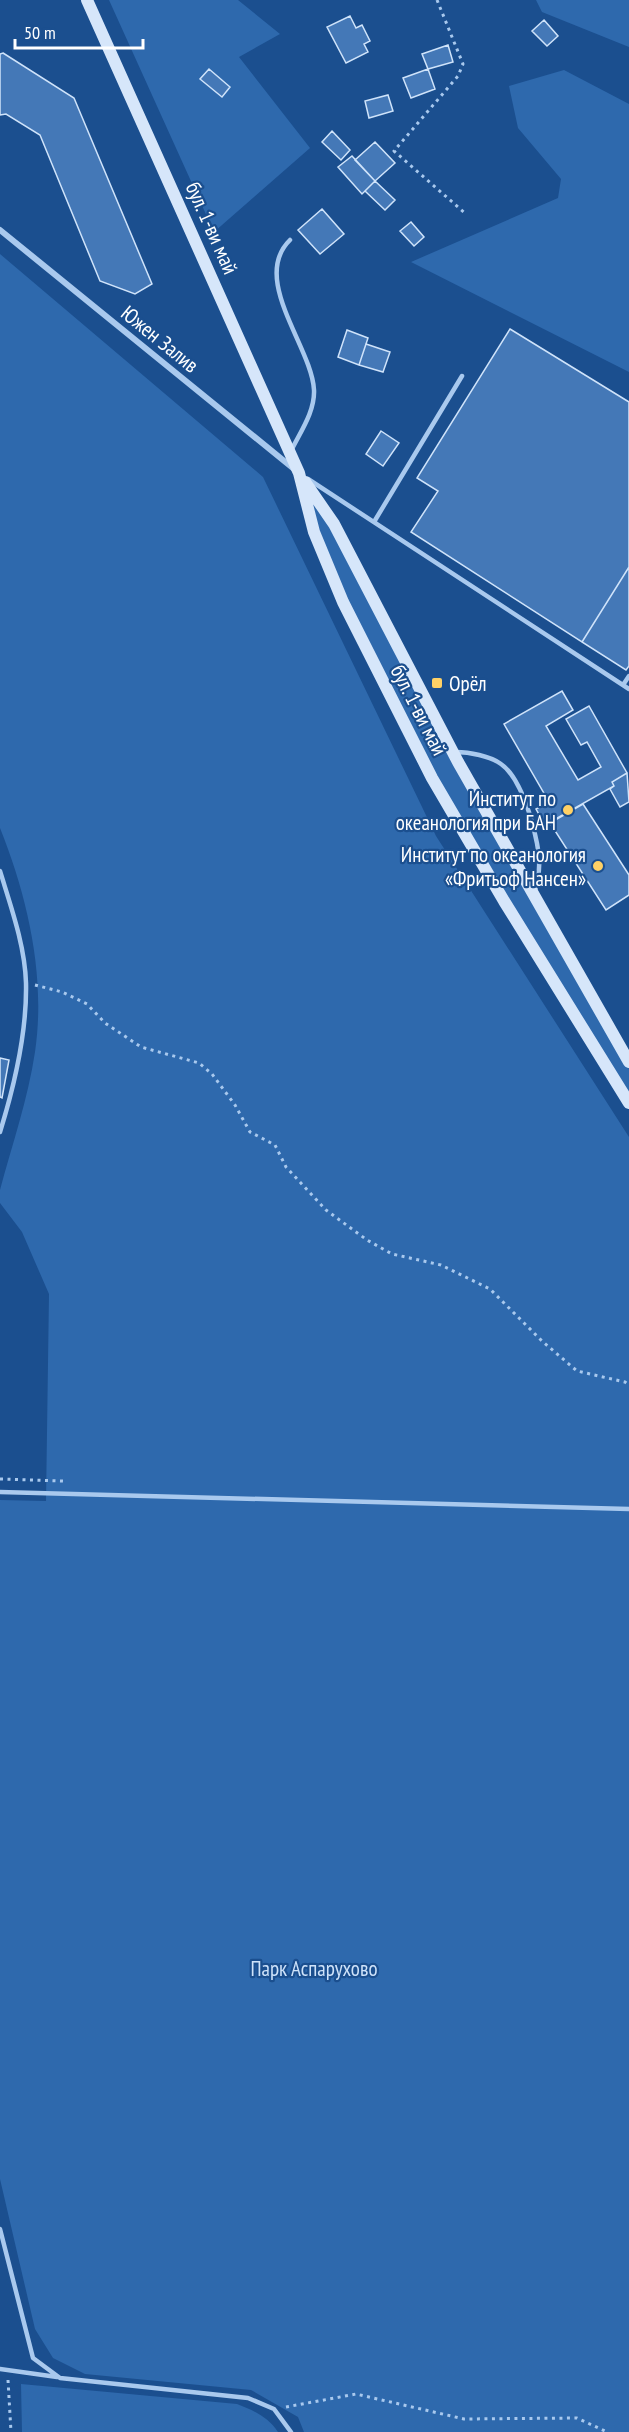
<svg xmlns="http://www.w3.org/2000/svg" width="629" height="2432" viewBox="0 0 629 2432" font-family="'PT Sans Narrow',sans-serif">
  <style>
    .green { fill: #2e69ad }
    .building { fill: #4478b7; stroke: #cfe3fa; stroke-width: 1.5 }
    .lines { fill: none; stroke-linecap: round; stroke-linejoin: round }
    .path { stroke: #a9c9ee; stroke-width: 3; stroke-dasharray: 3 4.5; stroke-linecap: butt }
    .service { stroke: #a9c9ee; stroke-width: 4.5 }
    .minor { stroke: #a9c9ee; stroke-width: 6 }
    .secondary { stroke: #d6e6fa; stroke-width: 12 }
    .poi-dot { fill: #ffd166; stroke: #1b4f8f; stroke-width: 2 }
    .labels { text-anchor: middle; dominant-baseline: central; stroke-width: 4.5; stroke-linejoin: round; paint-order: stroke }
    .street-label { font-size: 21px; fill: #fff; stroke: #1b4f8f }
    .poi-label { font-size: 21px; fill: #fff; stroke: #1b4f8f; text-anchor: end }
    .park-label { font-size: 21px; fill: #cfe3fa; stroke: #1b4f8f }
  </style>
  <rect width="100%" height="100%" fill="#1b4f8f"/>
  <path class="green" d="M 109,0 L 238,0 L 280,34 L 239,57 L 310,148 L 214,232 Z
    M 536,0 L 629,0 L 629,47 L 542,12 Z
    M 564,70 L 629,104 L 629,372 L 411,262 L 558,198 L 561,179 L 518,128 L 509,86 Z
    M 0,254 L 263,477 L 436,836 L 629,1137 L 629,2432 L 304,2432 L 298,2417 L 251,2390 L 85,2374 L 53,2358 L 35,2329 L 0,2179 L 0,1500 L 46,1501 L 49,1294 L 22,1232 L 0,1203 L 0,1190 C 12,1145 28,1099 35,1052 C 46,977 28,898 0,828 Z
    M 299,473 L 629,1062 L 629,1100 L 504,901 L 343,602 Z
    M 21,2384 L 237,2404 C 253,2410 268,2417 278,2432 L 22,2432 Z"/>
  <path class="building" d="M 350,16 L 356,28 L 362,25 L 370,41 L 364,44 L 368,52 L 346,63 L 327,27 Z
    M 544,20 L 558,36 L 547,46 L 532,31 Z
    M 448,45 L 453,62 L 428,69 L 422,54 Z
    M 3,53 L 74,98 L 152,284 L 135,294 L 100,281 L 40,135 L 6,114 L 0,115 L 0,54 Z
    M 209,69 L 230,87 L 222,97 L 200,79 Z
    M 428,69 L 435,89 L 411,98 L 403,78 Z
    M 388,95 L 393,111 L 369,118 L 365,101 Z
    M 332,131 L 350,150 L 341,160 L 322,142 Z
    M 375,142 L 395,163 L 375,181 L 355,160 Z
    M 352,156 L 375,181 L 362,194 L 338,167 Z
    M 375,181 L 395,200 L 385,210 L 365,191 Z
    M 322,209 L 344,234 L 320,254 L 298,230 Z
    M 411,222 L 424,237 L 414,246 L 400,231 Z
    M 510,329 L 629,402 L 629,567 L 582,642 L 411,532 L 438,491 L 417,478 Z
    M 347,330 L 368,338 L 359,365 L 338,357 Z
    M 366,344 L 390,352 L 383,372 L 359,365 Z
    M 381,431 L 399,443 L 383,466 L 366,454 Z
    M 629,567 L 629,666 L 626,670 L 582,642 Z
    M 562,691 L 573,710 L 546,726 L 578,780 L 601,767 L 587,742 L 581,745 L 566,719 L 589,706 L 627,773 L 612,782 L 614,786 L 545,825 L 536,809 L 549,802 L 504,724 Z
    M 627,773 L 629,802 L 620,807 L 610,789 L 614,786 L 612,782 Z
    M 583,804 L 629,875 L 629,895 L 606,910 L 550,823 Z
    M 0,1058 L 9,1060 L 2,1098 L 0,1097 Z"/>
  <g class="lines">
    <path class="path" d="M 437,0 L 463,64 L 458,76 L 394,151 L 466,214
      M 35,985 L 62,992 L 87,1004 L 105,1023 L 141,1047 L 199,1063 L 212,1074 L 235,1105 L 250,1132 L 275,1145 L 286,1167 L 326,1210 L 367,1240 L 392,1254 L 441,1265 L 490,1289 L 542,1341 L 577,1371 L 625,1382 L 629,1385
      M 0,1479 L 63,1481
      M 8,2380 L 11,2432
      M 286,2407 L 356,2394 L 464,2419 L 577,2418 L 607,2432"/>
    <path class="service" d="M 290,240 C 250,279 312,347 314,390 C 315,411 301,431 292,449
      M 308,479 L 629,689
      M 374,522 L 462,376
      M 623,685 L 629,676
      M 456,752 C 469,752 490,756 501,764 C 523,779 541,843 539,868 C 539,876 536,884 535,891
      M 0,871 C 11,907 25,946 26,983 C 27,1030 14,1087 0,1132
      M 0,1492 L 629,1509
      M 0,2229 L 33,2358 L 60,2378 L 248,2398 L 274,2409 L 291,2432
      M 0,2369 L 57,2377"/>
    <path class="minor" d="M 0,230 L 294,469"/>
    <path class="secondary" d="M 87,0 L 299,473 L 314,532 L 343,602 L 432,778 L 504,901 L 629,1103
      M 305,482 L 334,524 L 458,762 L 629,1062"/>
  </g>
  <g class="poi-dot">
    <rect x="431" y="677" width="12" height="12" rx="3"/>
    <circle cx="568" cy="810" r="6"/>
    <circle cx="598" cy="866" r="6"/>
  </g>
  <g class="labels">
    <g class="street-label">
      <text transform="translate(212 228) rotate(66)">бул. 1-ви май</text>
      <text transform="translate(160 339) rotate(39)">Южен Залив</text>
      <text transform="translate(419 710) rotate(63)">бул. 1-ви май</text>
    </g>
    <g class="poi-label">
      <text x="449" y="683" text-anchor="start">Орёл</text>
      <text x="556" y="798">Институт по<tspan x="556" dy="24">океанология при БАН</tspan></text>
      <text x="586" y="854">Институт по океанология<tspan x="586" dy="24">«Фритьоф Нансен»</tspan></text>
    </g>
    <g class="park-label">
      <text x="314" y="1968">Парк Аспарухово</text>
    </g>
  </g>
  <path d="M15 39v9h128v-9" fill="none" stroke="#ffffff" stroke-width="3"/>
  <text x="24" y="39" font-size="18" fill="#ffffff" stroke="#1b4f8f" stroke-width="4.5" paint-order="stroke">50 m</text>
</svg>
